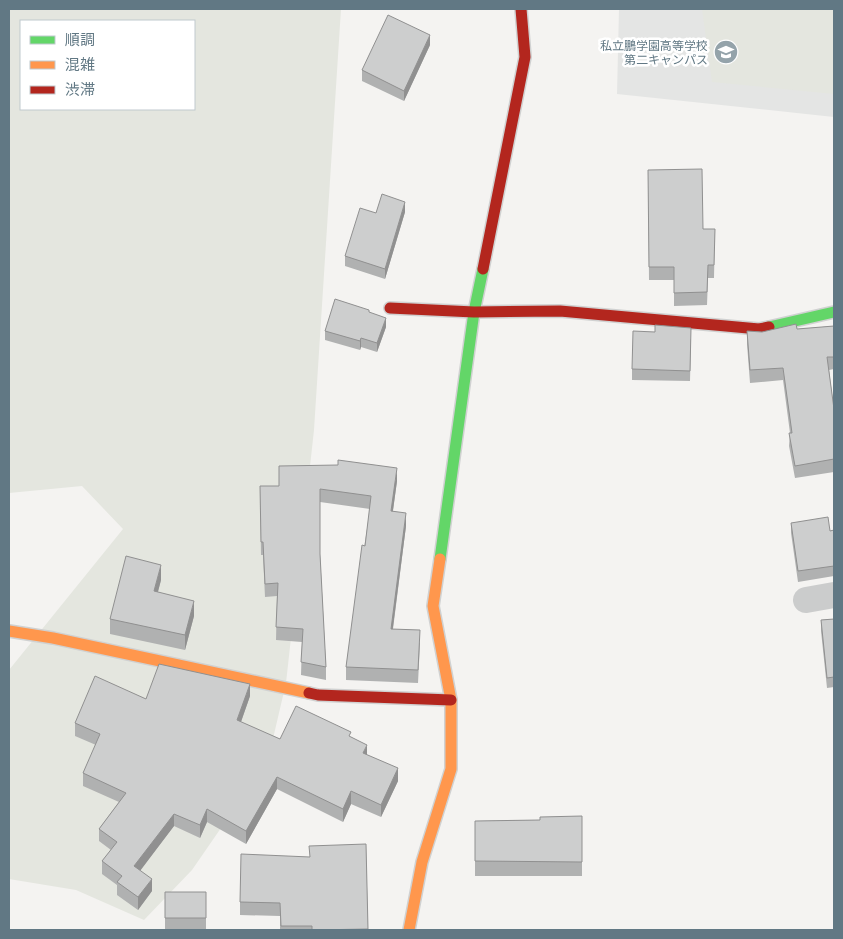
<svg xmlns="http://www.w3.org/2000/svg" width="843" height="939" viewBox="0 0 843 939" font-family="'PT Sans','Noto Sans JP',sans-serif">
  <style>
    .built { fill: #e4e5e4 }
    .green { fill: #e4e6df; fill-rule: evenodd }
    .lines { fill: none; stroke-linecap: round; stroke-linejoin: round }
    .fast-casing { stroke: #d0d1d1; stroke-width: 14 }
    .slow-casing { stroke: #d0d1d1; stroke-width: 14 }
    .jam-casing { stroke: #d0d1d1; stroke-width: 14 }
    .street { stroke: #cbcccc; stroke-width: 26 }
    .fast { stroke: #63d668; stroke-width: 11 }
    .slow { stroke: #ff974d; stroke-width: 11 }
    .jam { stroke: #b3261e; stroke-width: 11 }
    .wall { fill: #b0b1b1 }
    .shaded-wall { fill: #909090 }
    .building { fill: #cdcece; stroke: #909090 }
    .labels { text-anchor: middle; dominant-baseline: central; stroke-width: 5; stroke-linejoin: round; paint-order: stroke }
    .poi-label { font-size: 12px; fill: #617884; stroke: #fff; text-anchor: end }
  </style>
  <rect width="100%" height="100%" fill="#f4f3f1"/>
  <path class="built" d="M 619,9 L 834,9 L 834,117 L 617,94 Z"/>
  <path class="green" d="M 9,9 L 341,9 L 314,430 L 286,683 L 268,760 L 192,870 L 144,920 L 76,890 L 9,879 L 9,670 L 123,529 L 82,486 L 9,493 ZM 21,21 L 194,21 L 194,109 L 21,109 Z
    M 702,9 L 834,9 L 834,94 L 712,82 Z"/>
  <g class="lines">
    <g class="fast-casing">
      <path id="fast" d="M 769,327 L 834,312
        M 440,559 L 474,312 L 483,269"/>
    </g>
    <g class="slow-casing">
      <path id="slow" d="M 9,631 L 53,638 L 309,693
        M 409,930 L 422,862 L 451,769 L 451,700 L 433,606 L 440,559"/>
    </g>
    <g class="jam-casing">
      <path id="jam" d="M 483,269 L 525,57 L 521,9
        M 390,308 L 474,312 L 560,311 L 759,329 L 769,327
        M 309,693 L 318,695 L 451,700"/>
    </g>
    <path class="street" d="M 806,600 L 834,595"/>
    <use href="#fast" class="fast"/>
    <use href="#slow" class="slow"/>
    <use href="#jam" class="jam"/>
  </g>
  <path class="wall" d="M 430,45 L 404,101 L 362,81 L 362,70 Z
    M 648,170 L 703,229 L 715,229 L 714,278 L 708,278 L 707,305 L 674,306 L 674,280 L 649,280 Z
    M 405,212 L 385,279 L 345,266 L 345,256 L 376,213 Z
    M 369,313 L 386,327 L 377,352 L 361,347 L 360,350 L 325,340 L 325,331 Z
    M 834,326 L 834,369 L 829,370 L 834,409 L 834,472 L 795,478 L 789,446 L 790,433 L 783,380 L 750,383 L 747,344 L 747,331 L 762,332 Z
    M 691,339 L 690,381 L 632,380 L 632,369 Z
    M 397,481 L 393,511 L 406,526 L 393,629 L 420,643 L 418,683 L 346,680 L 346,667 L 370,509 L 320,502 L 320,554 L 326,667 L 326,680 L 301,675 L 302,642 L 276,640 L 277,596 L 265,597 L 263,555 L 261,555 L 260,486 L 279,486 Z
    M 791,523 L 830,531 L 834,530 L 834,576 L 798,582 L 791,533 Z
    M 161,580 L 158,592 L 194,616 L 185,650 L 110,634 L 110,619 Z
    M 834,619 L 834,687 L 827,688 L 821,631 L 821,620 Z
    M 250,696 L 241,722 L 280,739 L 351,737 L 367,755 L 398,781 L 381,817 L 351,804 L 343,822 L 277,789 L 246,844 L 207,822 L 200,838 L 174,826 L 140,870 L 152,891 L 138,910 L 117,895 L 117,885 L 102,874 L 102,861 L 111,850 L 99,841 L 99,829 L 119,802 L 83,786 L 83,773 L 96,745 L 75,736 L 75,723 Z
    M 582,816 L 582,876 L 475,876 L 475,821 L 540,820 Z
    M 366,844 L 368,930 L 280,930 L 280,916 L 240,915 L 240,902 L 309,857 Z
    M 165,892 L 206,892 L 206,929 L 165,929 Z"/>
  <path class="shaded-wall" d="M 430,35 L 430,45 L 404,101 L 404,91 Z
    M 405,202 L 405,212 L 385,279 L 385,269 Z
    M 386,318 L 386,327 L 377,352 L 377,343 Z
    M 361,338 L 361,347 L 360,350 L 360,341 Z
    M 397,468 L 397,481 L 391,524 L 391,511 Z
    M 406,513 L 406,526 L 391,642 L 391,629 Z
    M 161,565 L 161,580 L 154,606 L 154,591 Z
    M 194,601 L 194,616 L 185,650 L 185,635 Z
    M 250,684 L 250,696 L 237,733 L 237,720 Z
    M 367,745 L 367,758 L 363,753 Z
    M 398,768 L 398,781 L 381,817 L 381,805 Z
    M 277,777 L 277,789 L 246,844 L 246,831 Z
    M 351,791 L 351,804 L 343,822 L 343,809 Z
    M 207,809 L 207,822 L 200,838 L 200,825 Z
    M 174,814 L 174,826 L 134,879 L 134,866 Z
    M 152,879 L 152,891 L 138,910 L 138,897 Z"/>
  <path class="building" d="M 388,15 L 430,35 L 404,91 L 362,70 Z
    M 702,169 L 703,229 L 715,229 L 714,265 L 708,265 L 707,292 L 674,293 L 674,267 L 649,267 L 648,170 Z
    M 382,194 L 405,202 L 385,269 L 345,256 L 360,208 L 376,213 Z
    M 335,299 L 369,310 L 369,312 L 386,318 L 377,343 L 361,338 L 360,341 L 325,331 Z
    M 796,324 L 797,329 L 834,326 L 834,357 L 827,357 L 834,409 L 834,459 L 795,466 L 789,433 L 792,433 L 783,368 L 750,370 L 747,331 L 762,332 Z
    M 655,325 L 691,328 L 690,371 L 632,369 L 633,331 L 655,332 Z
    M 338,460 L 397,468 L 391,511 L 406,513 L 391,629 L 420,630 L 418,670 L 346,667 L 362,545 L 365,546 L 371,496 L 320,489 L 320,554 L 326,667 L 301,662 L 303,629 L 276,627 L 278,583 L 265,584 L 263,542 L 261,542 L 260,486 L 279,486 L 279,466 L 338,465 Z
    M 828,517 L 830,531 L 834,530 L 834,566 L 798,571 L 791,523 Z
    M 126,556 L 161,565 L 154,591 L 194,601 L 185,635 L 110,619 Z
    M 834,619 L 834,677 L 827,678 L 821,620 Z
    M 159,664 L 250,684 L 237,720 L 280,739 L 296,706 L 351,732 L 349,736 L 367,745 L 363,753 L 398,768 L 381,805 L 351,791 L 343,809 L 277,777 L 246,831 L 207,809 L 200,825 L 174,814 L 134,866 L 152,879 L 138,897 L 117,882 L 122,876 L 102,861 L 117,842 L 99,829 L 126,793 L 83,773 L 100,734 L 75,723 L 95,676 L 146,699 Z
    M 582,816 L 582,862 L 475,861 L 475,821 L 540,820 L 540,817 Z
    M 366,844 L 368,929 L 312,930 L 312,926 L 281,926 L 280,903 L 240,902 L 241,854 L 310,857 L 309,846 Z
    M 165,892 L 206,892 L 206,918 L 165,918 Z"/>
  <defs>
    <g id="school-disc" transform="scale(1.25)"><circle r="9.5" fill="#94a3aa" stroke="#fff"/><path d="M0-5L7-2L0 1L-7-2ZM-4 1L0 2.5L4 1V4Q0 6-4 4Z" fill="#fff"/></g>
  </defs>
  <g fill-rule="evenodd">
    <use href="#school-disc" x="726" y="52"/>
  </g>
  <g class="labels">
    <g class="poi-label">
      <text x="708" y="45">私立鵬学園高等学校<tspan x="708" dy="14">第二キャンパス</tspan></text>
    </g>
  </g>
  <rect width="843" height="939" fill="none" stroke="#617884" stroke-width="20"/>
  <rect x="20" y="20" width="175" height="90" fill="#ffffff" stroke="#c0c9ce"/>
  <rect x="30" y="36" width="25" height="8" fill="#63d668" stroke="#c0c9ce"/>
  <text x="65" y="45" font-size="15" fill="#617884">順調</text>
  <rect x="30" y="61" width="25" height="8" fill="#ff974d" stroke="#c0c9ce"/>
  <text x="65" y="70" font-size="15" fill="#617884">混雑</text>
  <rect x="30" y="86" width="25" height="8" fill="#b3261e" stroke="#c0c9ce"/>
  <text x="65" y="95" font-size="15" fill="#617884">渋滞</text>
</svg>
